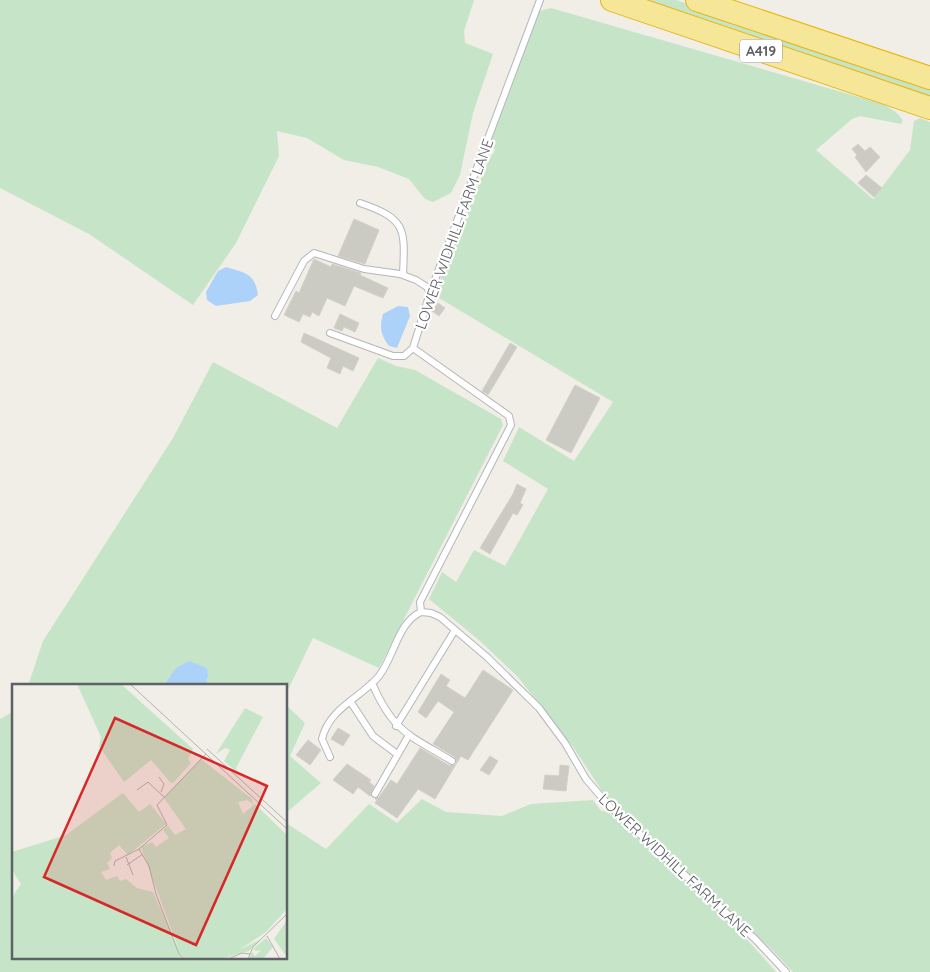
<svg xmlns="http://www.w3.org/2000/svg" width="930" height="972" viewBox="0 0 930 972" font-family="Quicksand,sans-serif">
  <style>
    .green { fill: #c6e5c8 }
    .water { fill: #add2fa }
    .building { fill: #cbcac3; stroke: #d4d1c6 }
    .lines { fill: none; stroke-linecap: round; stroke-linejoin: round }
    .lane-casing { stroke: #b4b6bb; stroke-width: 8 }
    .highway-casing { stroke: #e8b60f; stroke-width: 24 }
    .lane { stroke: #fff; stroke-width: 6 }
    .highway { stroke: #f6e697; stroke-width: 22 }
    .labels { text-anchor: middle; dominant-baseline: central; stroke-width: 4.5; stroke-linejoin: round; paint-order: stroke }
    .shield { fill: #fff; stroke: #8e9094; stroke-width: 1 }
    .shield-label { font-size: 14px; font-weight: bold; fill: #5e6166 }
    .street-label { font-size: 15px; fill: #5e6166; stroke: #fff }
    .inset-road { fill: none; stroke: #b2b2af; stroke-width: 1 }
    .view { fill: #d62828; fill-opacity: 0.15; stroke: #d62828; stroke-width: 2.5 }
    .inset-edge { fill: none; stroke: #5e6166; stroke-width: 2.5 }
  </style>
  <rect width="100%" height="100%" fill="#f0eee7"/>
  <path class="green" d="M 0,0 L 474,0 L 464,31 L 465,43 L 493,54 L 473,113 L 460,175 L 451,193 L 433,202 L 425,199 L 409,179 L 378,167 L 344,160 L 307,138 L 277,131 L 279,156 L 236,243 L 193,305 L 89,234 L 0,188 Z
    M 635,0 L 676,0 L 930,85 L 930,100 Z
    M 551,8 L 883,104 C 891,109 898,112 903,121 L 901,124 L 860,116 L 852,119 L 816,150 L 873,199 L 910,150 L 914,121 L 920,118 L 930,122 L 930,972 L 793,972 L 770,948 L 608,800 L 573,747 L 517,676 L 480,641 L 429,599 L 442,572 L 456,582 L 474,550 L 505,566 L 548,489 L 503,461 L 519,427 L 574,461 L 613,402 L 434,295 L 487,164 L 495,150 L 488,143 L 536,12 Z
    M 378,358 L 396,366 L 415,370 L 501,419 L 503,425 L 379,668 L 313,638 L 286,694 L 286,686 L 200,686 L 169,677 L 163,686 L 28,686 L 43,641 L 173,438 L 213,362 L 337,428 Z
    M 286,705 L 305,723 L 290,756 L 321,783 L 286,813 Z
    M 14,711 L 14,958 L 286,958 L 286,823 L 326,849 L 369,804 L 397,823 L 422,799 L 446,812 L 502,816 L 531,804 L 593,800 L 601,811 L 608,812 C 666,863 726,913 776,972 L 0,972 L 0,719 Z"/>
  <path class="water" d="M 226,267 C 245,273 255,273 258,295 L 250,301 L 216,306 L 207,300 L 206,292 L 218,271 Z
    M 398,306 L 408,307 L 410,316 L 397,348 L 389,346 C 381,335 379,328 383,314 Z
    M 189,661 L 207,668 L 208,676 L 205,686 L 163,686 L 176,668 Z"/>
  <path class="building" d="M 858,144 L 865,151 L 870,147 L 880,157 L 866,172 L 855,157 L 857,155 L 852,149 Z
    M 866,175 L 882,188 L 874,197 L 858,183 Z
    M 354,219 L 379,230 L 365,264 L 338,256 Z
    M 314,259 L 331,267 L 332,264 L 361,273 L 360,275 L 388,288 L 383,298 L 354,286 L 345,306 L 327,298 L 319,316 L 312,312 L 310,317 L 303,314 L 299,322 L 284,315 L 296,291 L 299,293 Z
    M 438,303 L 445,308 L 439,316 L 432,311 Z
    M 340,314 L 359,323 L 355,332 L 344,327 L 342,331 L 334,328 Z
    M 304,333 L 359,358 L 353,371 L 343,366 L 340,374 L 327,368 L 331,358 L 301,342 Z
    M 510,343 L 517,347 L 488,395 L 482,391 Z
    M 575,385 L 600,398 L 571,453 L 546,440 Z
    M 517,484 L 526,489 L 520,503 L 523,505 L 517,515 L 513,513 L 490,554 L 480,548 L 513,494 Z
    M 483,670 L 513,690 L 468,760 L 461,756 L 435,799 L 418,789 L 397,818 L 375,803 L 377,800 L 375,799 L 379,797 L 391,780 L 397,784 L 420,748 L 450,766 L 455,765 L 457,762 L 455,757 L 433,744 L 454,712 L 438,701 L 426,718 L 418,712 L 441,674 L 450,680 L 446,686 L 465,698 Z
    M 338,728 L 350,735 L 343,746 L 331,739 Z
    M 308,740 L 321,750 L 310,765 L 296,755 Z
    M 490,756 L 498,761 L 489,775 L 480,770 Z
    M 347,764 L 371,780 L 369,782 L 374,786 L 370,796 L 358,787 L 353,794 L 333,780 Z
    M 560,765 L 569,766 L 566,791 L 543,789 L 545,775 L 559,776 Z"/>
  <g class="lines">
    <g class="lane-casing">
      <path id="lane" d="M 360,203 C 407,219 405,229 403,275
        M 275,316 L 304,261 L 314,253 L 364,269 L 400,274 L 416,280 L 427,287 L 430,293
        M 330,333 L 393,356 L 404,356 L 413,348
        M 413,348 L 430,293 L 540,0
        M 421,612 L 431,613 L 440,617 L 487,657 L 539,708 L 565,743 L 586,779 L 609,806 L 755,939 L 786,972
        M 372,683 C 393,732 409,735 452,761
        M 350,701 L 373,736 L 397,754
        M 396,726 L 455,630
        M 330,757 L 322,739 C 329,708 361,698 379,676 C 394,657 398,622 421,612 L 420,602 L 511,425 L 509,416 L 413,348
        M 375,794 L 409,735"/>
    </g>
    <g class="highway-casing">
      <path id="highway" d="M 612,0 L 930,108
        M 697,0 L 930,78"/>
    </g>
    <use href="#lane" class="lane"/>
    <use href="#highway" class="highway"/>
  </g>
  <g class="labels">
    <rect class="shield" x="740" y="39.5" width="42" height="23" rx="4"/>
    <g class="shield-label">
      <text x="761" y="51">A419</text>
    </g>
    <g class="street-label">
      <text transform="translate(454 234) rotate(-70)">LOWER WIDHILL FARM LANE</text>
      <text transform="translate(675 865) rotate(43)">LOWER WIDHILL FARM LANE</text>
    </g>
  </g>
  <g transform="translate(12 684)">
    <rect width="275" height="275" fill="#f0eee7"/>
    <path d="M 65,0 L 109,0 L 181,65 L 176,75 L 179,79 L 162,98 L 159,99 L 139,76 L 112,98 L 87,62 L 89,53 ZM 233,24 L 251,33 L 224,84 L 225,88 L 212,77 L 218,66 L 213,64 L 204,70 ZM 189,75 L 240,115 L 241,120 L 235,116 L 226,118 L 231,130 L 243,120 L 275,151 L 275,225 L 254,248 L 227,266 L 249,255 L 237,267 L 209,275 L 174,275 L 168,269 L 129,163 L 140,158 L 144,163 L 157,154 L 151,146 L 156,142 L 163,151 L 174,145 L 152,114 ZM 111,109 L 127,128 L 138,120 L 154,140 L 116,171 L 107,161 L 98,169 L 100,174 L 95,179 L 98,185 L 89,188 L 94,196 L 105,192 L 108,197 L 114,195 L 125,204 L 141,208 L 171,275 L 0,275 L 0,213 L 9,200 L 0,186 L 0,168 L 54,151 ZM 275,236 L 275,273 L 262,255 ZM 254,254 L 261,263 L 251,275 L 237,275 L 240,268 L 243,272 L 249,266 L 243,267 L 242,264 Z" fill="#c6e5c8"/>
    <path class="inset-road" d="M 118,0 L 275,145M 195,65 L 275,138M 147,93 L 152,100 L 149,108M 125,106 L 136,98 L 152,113M 145,121 L 194,70M 127,165 L 137,182 L 144,210 L 167,270 L 173,275M 114,173 L 121,191M 115,181 L 131,170M 102,182 L 103,177 L 127,165 L 155,141 L 145,121M 255,252 L 268,275M 216,275 L 230,269 L 238,270M 236,275 L 241,263 L 275,230"/>
    <path class="view" d="M 103,34 L 255,102 L 184,261 L 32,193 Z"/>
    <rect width="275" height="275" class="inset-edge"/>
  </g>
</svg>
